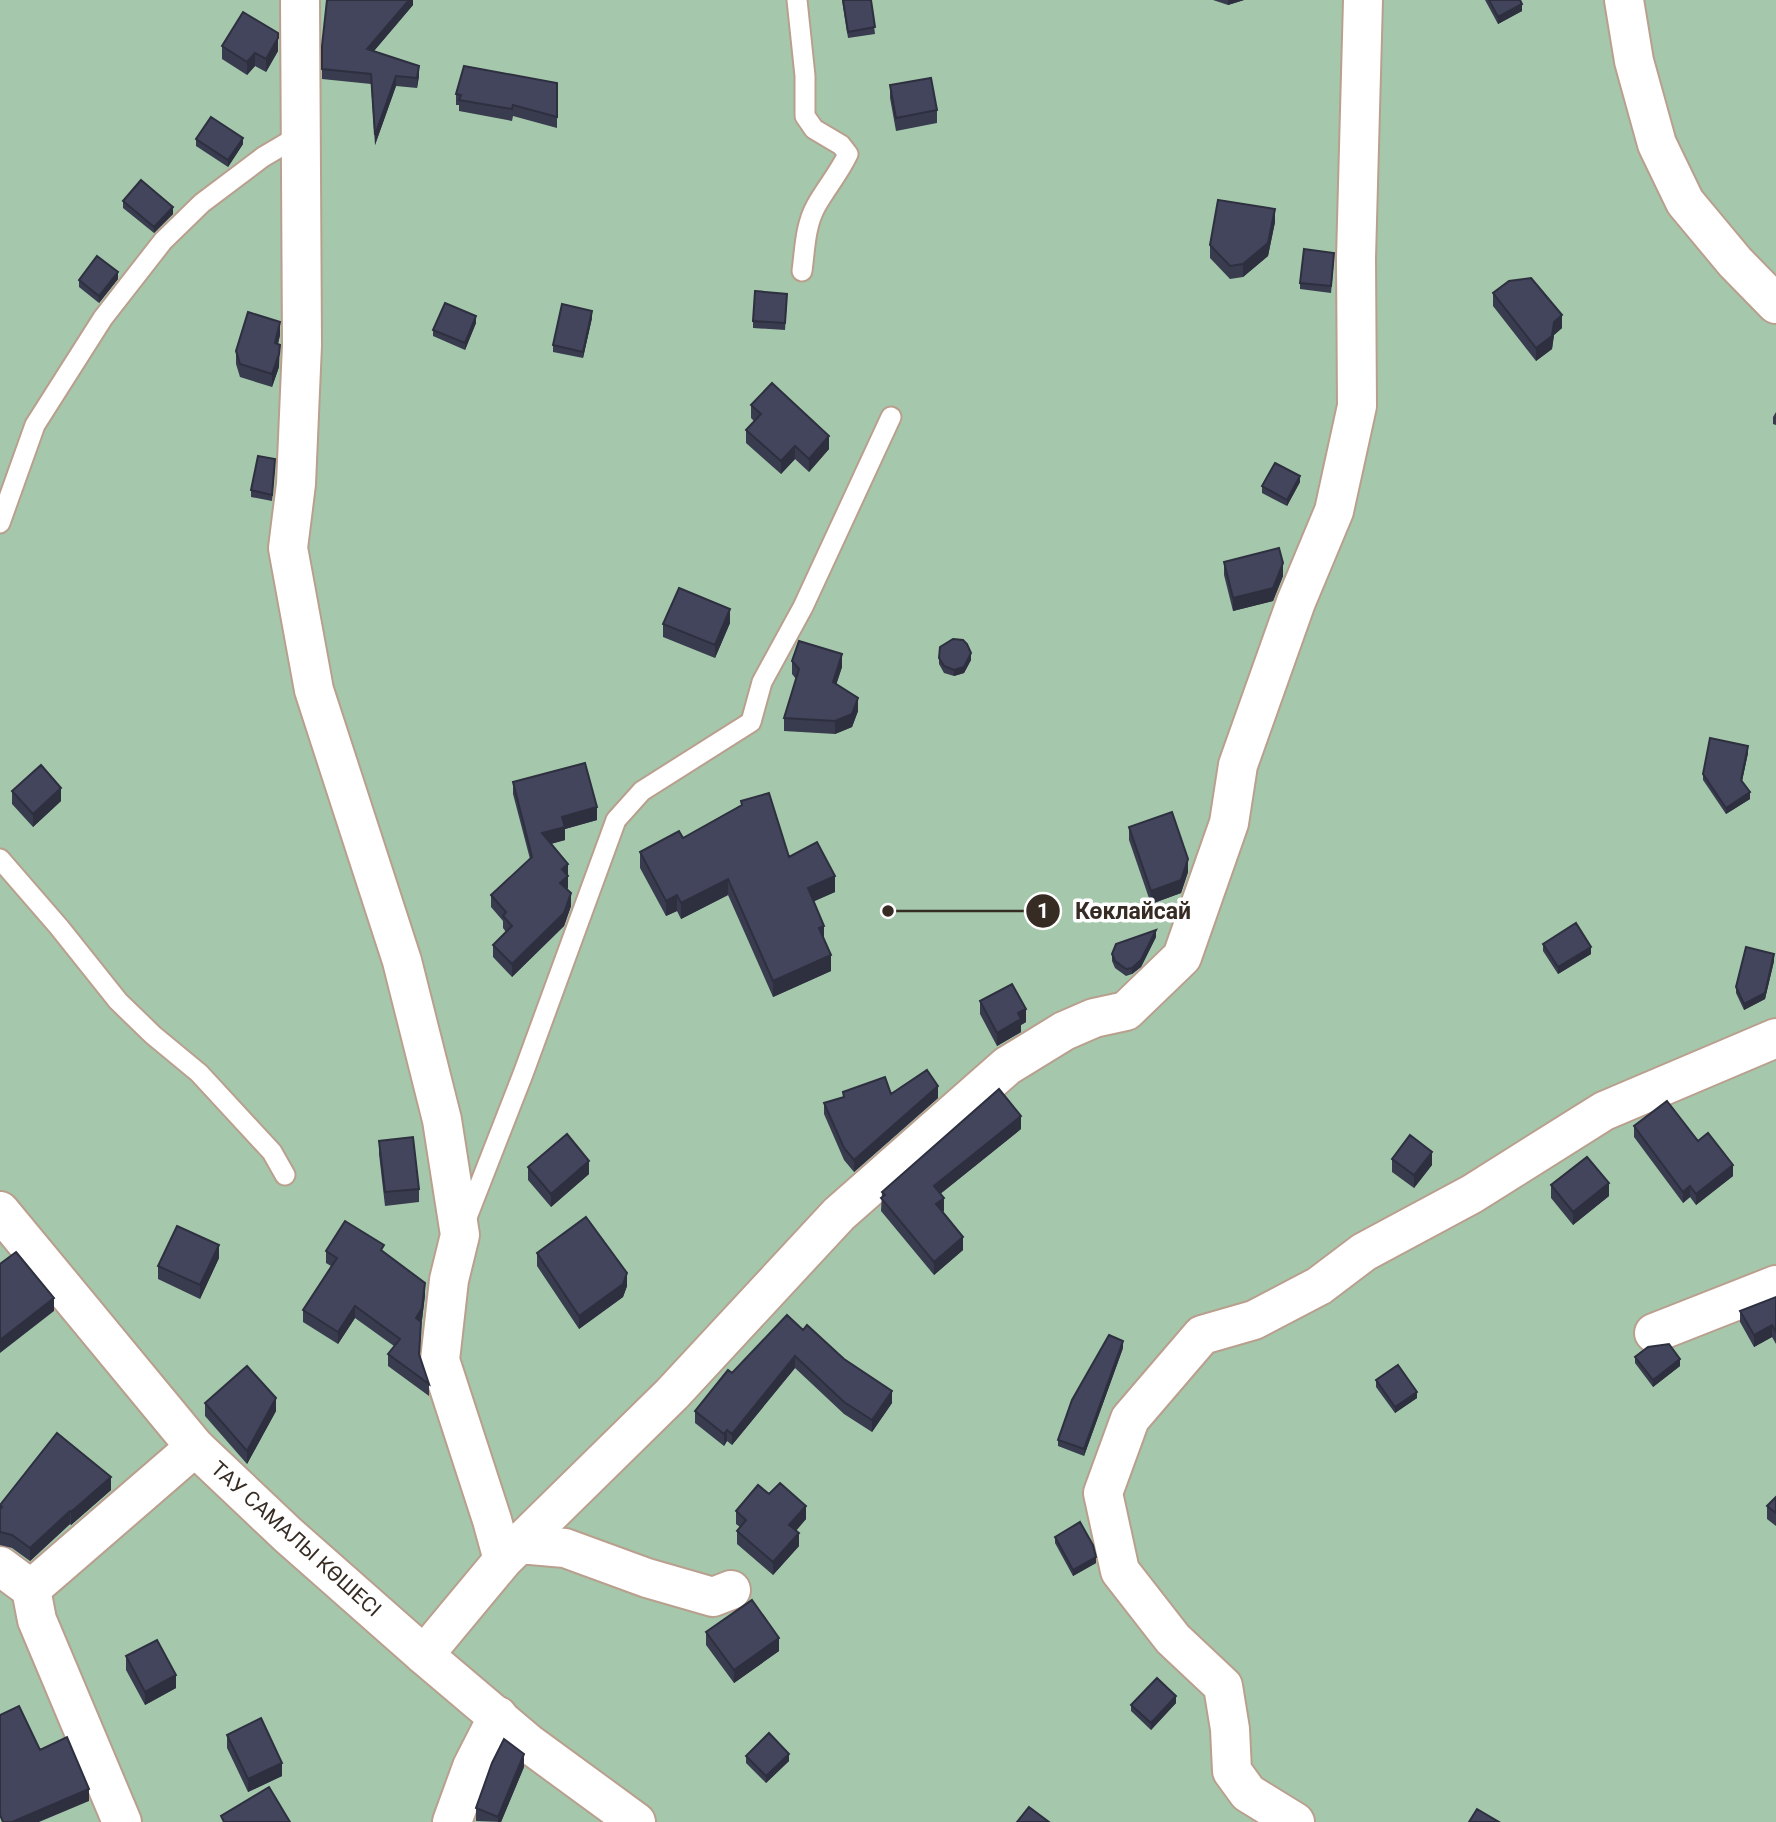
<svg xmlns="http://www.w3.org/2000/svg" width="1776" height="1822" viewBox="0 0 1776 1822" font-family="Roboto,sans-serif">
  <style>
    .green { fill: #a5c8ac }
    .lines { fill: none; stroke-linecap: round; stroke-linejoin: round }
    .service-casing { stroke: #b99f8e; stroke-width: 23 }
    .minor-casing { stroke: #b99f8e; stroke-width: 42 }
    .tertiary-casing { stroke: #b99f8e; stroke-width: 42 }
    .service { stroke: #fff; stroke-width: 19 }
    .minor { stroke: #fff; stroke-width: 38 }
    .tertiary { stroke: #fff; stroke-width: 38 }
    .wall { fill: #393b4f }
    .shaded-wall { fill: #2e3040 }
    .building { fill: #42455c; stroke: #2e3040; stroke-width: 2 }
    .labels { text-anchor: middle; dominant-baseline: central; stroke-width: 7; stroke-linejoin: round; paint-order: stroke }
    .street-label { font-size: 21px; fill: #362c24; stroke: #fff }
    .leader { fill: none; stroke: #362c24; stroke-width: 2.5 }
    .callout-dot { fill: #362c24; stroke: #fff; stroke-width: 2.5 }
    .mark-label { font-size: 21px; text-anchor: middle; font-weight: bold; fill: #fff }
    .callout-label { font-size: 23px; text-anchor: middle; font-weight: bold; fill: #362c24; stroke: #fff; stroke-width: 7; stroke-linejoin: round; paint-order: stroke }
  </style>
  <rect width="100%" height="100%" fill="#ffeee3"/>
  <path class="green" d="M 0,0 L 1776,0 L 1776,1822 L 0,1822 Z"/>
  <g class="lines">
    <g class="service-casing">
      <path id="service" d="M 797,0 L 805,76 L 805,116 L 814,129 L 841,145 L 848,154 C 839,173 826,188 816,206 C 805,226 805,249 802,271
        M 0,523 L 35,425 L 103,318 L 163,241 L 202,203 L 263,157 L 302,134
        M 0,859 L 59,927 L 118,1001 L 153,1035 L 199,1073 L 272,1152 L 285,1175
        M 464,1225 L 523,1074 L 616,820 L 642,791 L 751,722 L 762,682 L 803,607 L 891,417"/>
    </g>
    <g class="minor-casing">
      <path id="minor" d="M 300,0 L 302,345 L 296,484 L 288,548 L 314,690 L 402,961 L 442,1120 L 460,1235 L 449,1280 L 440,1360 L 492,1520 L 503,1560
        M 1624,0 L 1634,61 L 1657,144 L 1685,202 L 1735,262 L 1776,304
        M 1654,1333 L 1776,1285
        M 519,1544 L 565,1548 L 647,1578 L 713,1597 L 731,1590
        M 0,1566 L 31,1589
        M 424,1655 L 503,1560 L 672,1394 L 839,1214 L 1007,1066 L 1064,1031 L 1094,1018 L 1126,1011 L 1182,957 L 1229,823 L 1238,765 L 1296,602 L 1334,511 L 1357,406 L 1356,258 L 1363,0
        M 122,1822 L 37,1620 L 31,1589 L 195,1447
        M 452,1822 L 472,1767 L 498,1716
        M 1295,1822 L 1248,1793 L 1232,1771 L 1230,1729 L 1223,1686 L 1173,1639 L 1120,1571 L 1103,1493 L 1130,1419 L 1202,1335 L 1254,1320 L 1319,1286 L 1364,1252 L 1472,1194 L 1604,1111 L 1776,1038"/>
    </g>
    <g class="tertiary-casing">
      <path id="tertiary" d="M 0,1211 L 195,1447 L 288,1535 L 424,1655 L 528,1743 L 636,1822"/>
    </g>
    <use href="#service" class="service"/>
    <use href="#minor" class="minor"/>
    <use href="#tertiary" class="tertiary"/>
  </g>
  <path class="wall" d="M 413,0 L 413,5 L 374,51 L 419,76 L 417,88 L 396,86 L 375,145 L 371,84 L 322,79 L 322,46 Z
    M 842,0 L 871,0 L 875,34 L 848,38 Z
    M 1213,0 L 1244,0 L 1228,5 Z
    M 1485,0 L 1520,0 L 1522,11 L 1498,24 Z
    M 222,46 L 278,51 L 266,72 L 255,66 L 247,75 L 222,59 Z
    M 557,83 L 557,128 L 513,116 L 512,121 L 459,111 L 459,105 L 456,105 L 456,94 Z
    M 890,85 L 937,110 L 937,123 L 896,131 L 890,98 Z
    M 196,139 L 243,144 L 228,167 L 196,146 Z
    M 123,201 L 173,214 L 154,233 L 123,208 Z
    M 1275,222 L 1268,256 L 1243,277 L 1230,279 L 1210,258 L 1210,245 Z
    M 1334,260 L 1331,293 L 1300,289 L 1300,283 Z
    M 118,279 L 99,303 L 79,287 L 79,280 Z
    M 1493,293 L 1562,328 L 1554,335 L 1552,349 L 1536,361 L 1493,306 Z
    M 787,300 L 785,330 L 753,328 L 753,321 Z
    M 592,318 L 583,358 L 553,352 L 553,345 Z
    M 476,323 L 465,350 L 433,336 L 433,330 Z
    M 280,335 L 278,344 L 279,367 L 272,387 L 240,377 L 236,364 L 236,351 Z
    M 751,405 L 829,449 L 809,472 L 795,459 L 781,474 L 746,443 L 746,430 L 754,421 L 751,418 Z
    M 1776,412 L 1776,425 L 1773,424 L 1773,417 Z
    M 275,466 L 272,501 L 251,497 L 251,490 Z
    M 1300,482 L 1287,506 L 1262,493 L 1262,486 Z
    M 1224,562 L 1283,576 L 1273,601 L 1233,611 L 1224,575 Z
    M 730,623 L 715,658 L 663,637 L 663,624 Z
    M 939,658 L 971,660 L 964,673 L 954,676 L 944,673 L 939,664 Z
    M 792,661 L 842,667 L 836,684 L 858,711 L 852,727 L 835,734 L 784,731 L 784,718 L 796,679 L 792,674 Z
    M 1748,753 L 1742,781 L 1750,799 L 1726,814 L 1703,780 L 1703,774 Z
    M 513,782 L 597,820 L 565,829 L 565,840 L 551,844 L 568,864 L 568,888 L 567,889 L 571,906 L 564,926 L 512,977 L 493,957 L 493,945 L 506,932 L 503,928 L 503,921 L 491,907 L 491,895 L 530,859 L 513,794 Z
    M 12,791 L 61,801 L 33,827 L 12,804 Z
    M 741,801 L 789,857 L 835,892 L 814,901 L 824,939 L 831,971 L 773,997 L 728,895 L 681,919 L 677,911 L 666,916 L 640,868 L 640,852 L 683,838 L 741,805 Z
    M 1129,827 L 1188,872 L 1181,893 L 1151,904 L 1129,840 Z
    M 1156,937 L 1141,967 L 1132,974 L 1126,976 L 1115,968 L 1112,961 L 1112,954 Z
    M 1543,944 L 1591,954 L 1558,974 L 1543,951 Z
    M 1774,961 L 1765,999 L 1744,1010 L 1736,993 L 1736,987 Z
    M 980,1001 L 1026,1022 L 1021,1025 L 1021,1032 L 997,1046 L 980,1014 Z
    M 843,1092 L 891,1094 L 938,1098 L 854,1172 L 844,1160 L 824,1114 L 824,1103 L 843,1097 Z
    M 1634,1126 L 1698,1141 L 1733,1176 L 1696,1205 L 1690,1197 L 1683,1203 L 1634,1137 Z
    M 1021,1129 L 940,1194 L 944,1211 L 942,1212 L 963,1250 L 934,1275 L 881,1211 L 882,1192 Z
    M 379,1141 L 419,1189 L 419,1202 L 385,1206 L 379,1154 Z
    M 1392,1159 L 1432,1165 L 1414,1188 L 1392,1172 Z
    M 528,1167 L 589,1174 L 551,1207 L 528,1180 Z
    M 1551,1185 L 1609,1196 L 1573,1225 L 1551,1198 Z
    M 326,1251 L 384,1252 L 425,1295 L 422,1320 L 421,1322 L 420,1356 L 429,1384 L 429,1396 L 388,1366 L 388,1354 L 394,1346 L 355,1318 L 338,1344 L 303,1322 L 303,1310 L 331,1266 L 326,1263 Z
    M 537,1253 L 627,1286 L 623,1297 L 579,1329 L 537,1266 Z
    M 219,1258 L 200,1299 L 158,1279 L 158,1266 Z
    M 1776,1297 L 1776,1344 L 1772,1337 L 1754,1347 L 1740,1322 L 1740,1311 Z
    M 803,1330 L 892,1403 L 872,1432 L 844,1414 L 795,1368 L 732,1445 L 727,1441 L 724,1446 L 695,1423 L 695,1411 L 732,1373 Z
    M 1123,1348 L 1084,1456 L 1058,1446 L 1058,1440 Z
    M 1635,1357 L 1680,1366 L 1653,1387 L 1635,1363 Z
    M 1376,1380 L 1417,1398 L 1395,1413 L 1376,1387 Z
    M 205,1403 L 276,1411 L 247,1464 L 205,1416 Z
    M 111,1490 L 71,1525 L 70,1524 L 30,1561 L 12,1548 L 0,1545 L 0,1505 Z
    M 769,1494 L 806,1519 L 796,1531 L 799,1546 L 773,1575 L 737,1544 L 737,1531 L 740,1527 L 736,1524 L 736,1511 Z
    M 1776,1497 L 1776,1526 L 1767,1519 L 1767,1506 Z
    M 1055,1537 L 1096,1563 L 1073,1576 L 1055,1543 Z
    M 706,1632 L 779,1651 L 734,1683 L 706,1645 Z
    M 126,1656 L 176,1688 L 145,1705 L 126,1670 Z
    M 1176,1703 L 1151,1730 L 1131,1711 L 1131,1705 Z
    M 227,1735 L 282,1776 L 248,1792 L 227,1748 Z
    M 746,1756 L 789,1761 L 766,1783 L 746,1763 Z
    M 524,1767 L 501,1822 L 476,1821 L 476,1808 Z"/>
  <path class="shaded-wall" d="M 409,0 L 413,0 L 413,5 L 367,59 L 367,49 Z
    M 1228,0 L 1244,0 L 1228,5 Z
    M 1522,4 L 1522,11 L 1498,24 L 1498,17 Z
    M 278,38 L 278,51 L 266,72 L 266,59 Z
    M 255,53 L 255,66 L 247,75 L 247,62 Z
    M 419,66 L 419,76 L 417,88 L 417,78 Z
    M 396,76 L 396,86 L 375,145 L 375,135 Z
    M 243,138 L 243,144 L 228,167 L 228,160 Z
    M 173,207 L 173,214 L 154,233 L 154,227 Z
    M 1275,209 L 1275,222 L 1268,256 L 1243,277 L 1243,264 Z
    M 118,272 L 118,279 L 99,303 L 99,296 Z
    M 592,311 L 592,318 L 583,358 L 583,352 Z
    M 1562,315 L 1562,328 L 1554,335 L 1552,349 L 1536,361 L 1536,348 L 1554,322 Z
    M 476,316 L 476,323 L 465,350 L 465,343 Z
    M 280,322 L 280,335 L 275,356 L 275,343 Z
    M 280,345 L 279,367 L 272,387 L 272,374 Z
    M 829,436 L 829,449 L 809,472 L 809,459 Z
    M 795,446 L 795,459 L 781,474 L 781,461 Z
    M 1300,476 L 1300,482 L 1287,506 L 1287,500 Z
    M 1283,563 L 1283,576 L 1273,601 L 1233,611 L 1233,598 Z
    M 730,609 L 730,623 L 715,658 L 715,645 Z
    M 971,653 L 971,660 L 964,673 L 954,676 L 954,670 Z
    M 842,654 L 842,667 L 833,695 L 833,682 Z
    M 858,698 L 858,711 L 852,727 L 835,734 L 835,721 Z
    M 1748,746 L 1748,753 L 1741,786 L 1741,780 Z
    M 61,788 L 61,801 L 33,827 L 33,814 Z
    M 1750,792 L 1750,799 L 1726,814 L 1726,808 Z
    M 597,807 L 597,820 L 565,829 L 565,840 L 542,846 L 542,833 L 562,817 Z
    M 1188,859 L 1188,872 L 1181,893 L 1151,904 L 1151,891 Z
    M 568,864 L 568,888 L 560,895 L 562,869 Z
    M 835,876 L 835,892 L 808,904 L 808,888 Z
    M 728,879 L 728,895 L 681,919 L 681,903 Z
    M 571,893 L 571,906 L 564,926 L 512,977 L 512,964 Z
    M 677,895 L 677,911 L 666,916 L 666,901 Z
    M 824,926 L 824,941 L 819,928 Z
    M 1156,930 L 1156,937 L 1141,967 L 1132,974 L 1132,968 Z
    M 1591,947 L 1591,954 L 1558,974 L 1558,967 Z
    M 1774,954 L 1774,961 L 1765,999 L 1744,1010 L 1744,1004 Z
    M 831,955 L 831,971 L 773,997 L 773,981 Z
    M 1026,1009 L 1026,1022 L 1021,1025 L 1021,1032 L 997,1046 L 997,1033 L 1018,1013 Z
    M 938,1086 L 938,1098 L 854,1172 L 854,1160 Z
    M 1021,1116 L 1021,1129 L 934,1199 L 934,1186 Z
    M 1432,1152 L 1432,1165 L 1414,1188 L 1414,1175 Z
    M 589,1161 L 589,1174 L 551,1207 L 551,1194 Z
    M 1733,1165 L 1733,1176 L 1696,1205 L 1696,1194 Z
    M 1609,1183 L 1609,1196 L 1573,1225 L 1573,1212 Z
    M 1690,1186 L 1690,1197 L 1683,1203 L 1683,1192 Z
    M 944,1198 L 944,1211 L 936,1217 L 936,1204 Z
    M 963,1237 L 963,1250 L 934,1275 L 934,1262 Z
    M 219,1245 L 219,1258 L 200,1299 L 200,1285 Z
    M 627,1273 L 627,1286 L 623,1297 L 579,1329 L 579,1316 Z
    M 425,1283 L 425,1295 L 422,1320 L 421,1322 L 419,1366 L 416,1318 Z
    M 54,1298 L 54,1311 L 0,1353 L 0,1340 Z
    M 355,1306 L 355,1318 L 338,1344 L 338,1332 Z
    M 1772,1325 L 1772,1337 L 1754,1347 L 1754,1335 Z
    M 1123,1341 L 1123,1348 L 1084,1456 L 1084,1449 Z
    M 795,1356 L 795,1368 L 732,1445 L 732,1434 Z
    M 1680,1359 L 1680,1366 L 1653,1387 L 1653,1380 Z
    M 892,1391 L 892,1403 L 872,1432 L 872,1420 Z
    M 1417,1392 L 1417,1398 L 1395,1413 L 1395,1407 Z
    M 276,1398 L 276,1411 L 247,1464 L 247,1451 Z
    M 727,1430 L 727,1441 L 724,1446 L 724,1434 Z
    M 111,1477 L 111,1490 L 71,1525 L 71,1512 Z
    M 806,1506 L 806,1519 L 789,1538 L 789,1525 Z
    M 70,1511 L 70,1524 L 30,1561 L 30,1548 Z
    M 799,1533 L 799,1546 L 773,1575 L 773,1562 Z
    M 1096,1557 L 1096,1563 L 1073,1576 L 1073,1570 Z
    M 779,1638 L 779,1651 L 734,1683 L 734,1670 Z
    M 176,1675 L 176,1688 L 145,1705 L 145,1692 Z
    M 1176,1696 L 1176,1703 L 1151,1730 L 1151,1723 Z
    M 524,1754 L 524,1767 L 501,1822 L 498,1822 L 498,1817 Z
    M 789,1754 L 789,1761 L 766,1783 L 766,1776 Z
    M 282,1763 L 282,1776 L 248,1792 L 248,1779 Z
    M 89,1789 L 89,1801 L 39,1822 L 12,1822 Z"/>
  <path class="building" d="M 327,0 L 409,0 L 367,49 L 419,66 L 417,78 L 396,76 L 375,135 L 371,74 L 322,69 L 322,46 Z
    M 843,0 L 871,0 L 875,27 L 848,32 Z
    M 1489,0 L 1520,0 L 1522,4 L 1498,17 Z
    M 243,12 L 278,33 L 278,38 L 266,59 L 255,53 L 247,62 L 222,46 Z
    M 464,66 L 557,83 L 557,117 L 513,105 L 512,109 L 459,100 L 461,95 L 456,94 Z
    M 931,78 L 937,110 L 896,118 L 890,85 Z
    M 211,117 L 243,138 L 228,160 L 196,139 Z
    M 141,180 L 173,207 L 154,227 L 123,201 Z
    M 1218,200 L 1275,209 L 1268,243 L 1243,264 L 1230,266 L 1210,245 Z
    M 1304,249 L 1334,253 L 1331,286 L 1300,283 Z
    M 97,256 L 118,272 L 99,296 L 79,280 Z
    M 1531,278 L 1562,315 L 1554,322 L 1552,336 L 1536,348 L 1493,293 L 1509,281 Z
    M 755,291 L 787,294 L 785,323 L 753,321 Z
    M 445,303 L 476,316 L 465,343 L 433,330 Z
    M 562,304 L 592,311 L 583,352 L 553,345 Z
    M 248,312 L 280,322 L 275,343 L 280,345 L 279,354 L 272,374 L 240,364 L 236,351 Z
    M 772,383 L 829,436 L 809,459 L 795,446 L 781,461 L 746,430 L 761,414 L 751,405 Z
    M 258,456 L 275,459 L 272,495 L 251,490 Z
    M 1275,463 L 1300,476 L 1287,500 L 1262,486 Z
    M 1279,548 L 1283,563 L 1273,588 L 1233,598 L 1224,562 Z
    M 679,588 L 730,609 L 715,645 L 663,624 Z
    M 953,639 L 963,640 L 967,644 L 971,653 L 964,667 L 954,670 L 944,666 L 939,658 L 940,647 Z
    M 799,641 L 842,654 L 833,682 L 858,698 L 852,714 L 835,721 L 784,718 L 799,669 L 792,661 Z
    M 1710,738 L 1748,746 L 1741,780 L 1750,792 L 1726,808 L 1703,774 Z
    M 585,763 L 597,807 L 562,817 L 565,827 L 542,833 L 568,864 L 562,869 L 568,876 L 560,883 L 571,893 L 564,913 L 512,964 L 493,945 L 512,926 L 503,916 L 506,912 L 491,895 L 532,857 L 513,782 Z
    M 41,765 L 61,788 L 33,814 L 12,791 Z
    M 769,793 L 789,857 L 817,842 L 835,876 L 808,888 L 824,926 L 819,928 L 831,955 L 773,981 L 728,879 L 681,903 L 677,895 L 666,901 L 640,852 L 679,831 L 683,838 L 742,805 L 741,801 Z
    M 1172,812 L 1188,859 L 1181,880 L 1151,891 L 1129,827 Z
    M 1576,923 L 1591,947 L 1558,967 L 1543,944 Z
    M 1156,930 L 1141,960 L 1132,968 L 1126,969 L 1115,961 L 1112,954 L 1116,944 Z
    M 1746,947 L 1774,954 L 1765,993 L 1744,1004 L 1736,987 Z
    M 1012,984 L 1026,1009 L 1018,1013 L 1021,1019 L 997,1033 L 980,1001 Z
    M 927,1070 L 938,1086 L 854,1160 L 844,1148 L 824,1103 L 844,1097 L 843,1092 L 885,1077 L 891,1094 Z
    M 999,1089 L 1021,1116 L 934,1186 L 944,1198 L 936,1204 L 963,1237 L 934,1262 L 881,1198 L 885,1195 L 882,1192 Z
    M 1667,1101 L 1698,1141 L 1708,1133 L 1733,1165 L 1696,1194 L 1690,1186 L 1683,1192 L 1634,1126 Z
    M 567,1134 L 589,1161 L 551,1194 L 528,1167 Z
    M 1410,1135 L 1432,1152 L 1414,1175 L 1392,1159 Z
    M 413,1137 L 419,1189 L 385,1192 L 379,1141 Z
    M 1587,1157 L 1609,1183 L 1573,1212 L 1551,1185 Z
    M 586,1217 L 627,1273 L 623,1284 L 579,1316 L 537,1253 Z
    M 345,1221 L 384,1245 L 381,1250 L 425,1283 L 422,1308 L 416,1318 L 421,1322 L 419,1354 L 429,1384 L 388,1354 L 400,1339 L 355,1306 L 338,1332 L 303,1310 L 337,1258 L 326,1251 Z
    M 177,1226 L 219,1245 L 200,1285 L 158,1266 Z
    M 16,1252 L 54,1298 L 0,1340 L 0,1264 Z
    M 1776,1297 L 1776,1332 L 1772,1325 L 1754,1335 L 1740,1311 Z
    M 787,1315 L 803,1330 L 807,1325 L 844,1359 L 892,1391 L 872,1420 L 844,1402 L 795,1356 L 732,1434 L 727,1430 L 724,1434 L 695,1411 L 728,1370 L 732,1373 Z
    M 1109,1335 L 1123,1341 L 1084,1449 L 1058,1440 L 1072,1400 Z
    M 1669,1344 L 1680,1359 L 1653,1380 L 1635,1357 L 1648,1347 Z
    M 1398,1365 L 1417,1392 L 1395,1407 L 1376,1380 Z
    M 247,1366 L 276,1398 L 247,1451 L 205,1403 Z
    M 57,1433 L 111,1477 L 71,1512 L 70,1511 L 30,1548 L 12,1535 L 0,1532 L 0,1509 L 2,1507 L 0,1505 Z
    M 780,1483 L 806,1506 L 789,1525 L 799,1533 L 773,1562 L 737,1531 L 746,1520 L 736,1511 L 758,1485 L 769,1494 Z
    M 1776,1497 L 1776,1513 L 1767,1506 Z
    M 1080,1522 L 1093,1545 L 1096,1557 L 1073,1570 L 1055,1537 Z
    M 752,1600 L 779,1638 L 734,1670 L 706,1632 Z
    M 157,1640 L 176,1675 L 145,1692 L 126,1656 Z
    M 1157,1678 L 1176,1696 L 1151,1723 L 1131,1705 Z
    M 19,1706 L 40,1750 L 67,1737 L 89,1789 L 12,1822 L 3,1822 L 0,1815 L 0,1715 Z
    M 261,1718 L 282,1763 L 248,1779 L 227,1735 Z
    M 769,1733 L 789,1754 L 766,1776 L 746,1756 Z
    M 504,1739 L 524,1754 L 498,1817 L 476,1808 L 492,1763 Z
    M 269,1787 L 290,1822 L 224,1822 L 221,1816 Z
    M 1029,1807 L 1049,1822 L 1017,1822 Z
    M 1477,1809 L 1499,1822 L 1469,1822 Z"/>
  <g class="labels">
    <g class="street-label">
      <text transform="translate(296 1539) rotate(42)">ТАУ САМАЛЫ КӨШЕСІ</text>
    </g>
  </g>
  <path class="leader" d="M888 911L1043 911"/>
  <g class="callout-dot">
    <circle cx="888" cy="911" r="7"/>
    <circle cx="1043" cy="911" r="18"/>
  </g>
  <g class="mark-label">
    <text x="1043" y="918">1</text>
  </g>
  <g class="callout-label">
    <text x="1133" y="919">Көклайсай</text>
  </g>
</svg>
